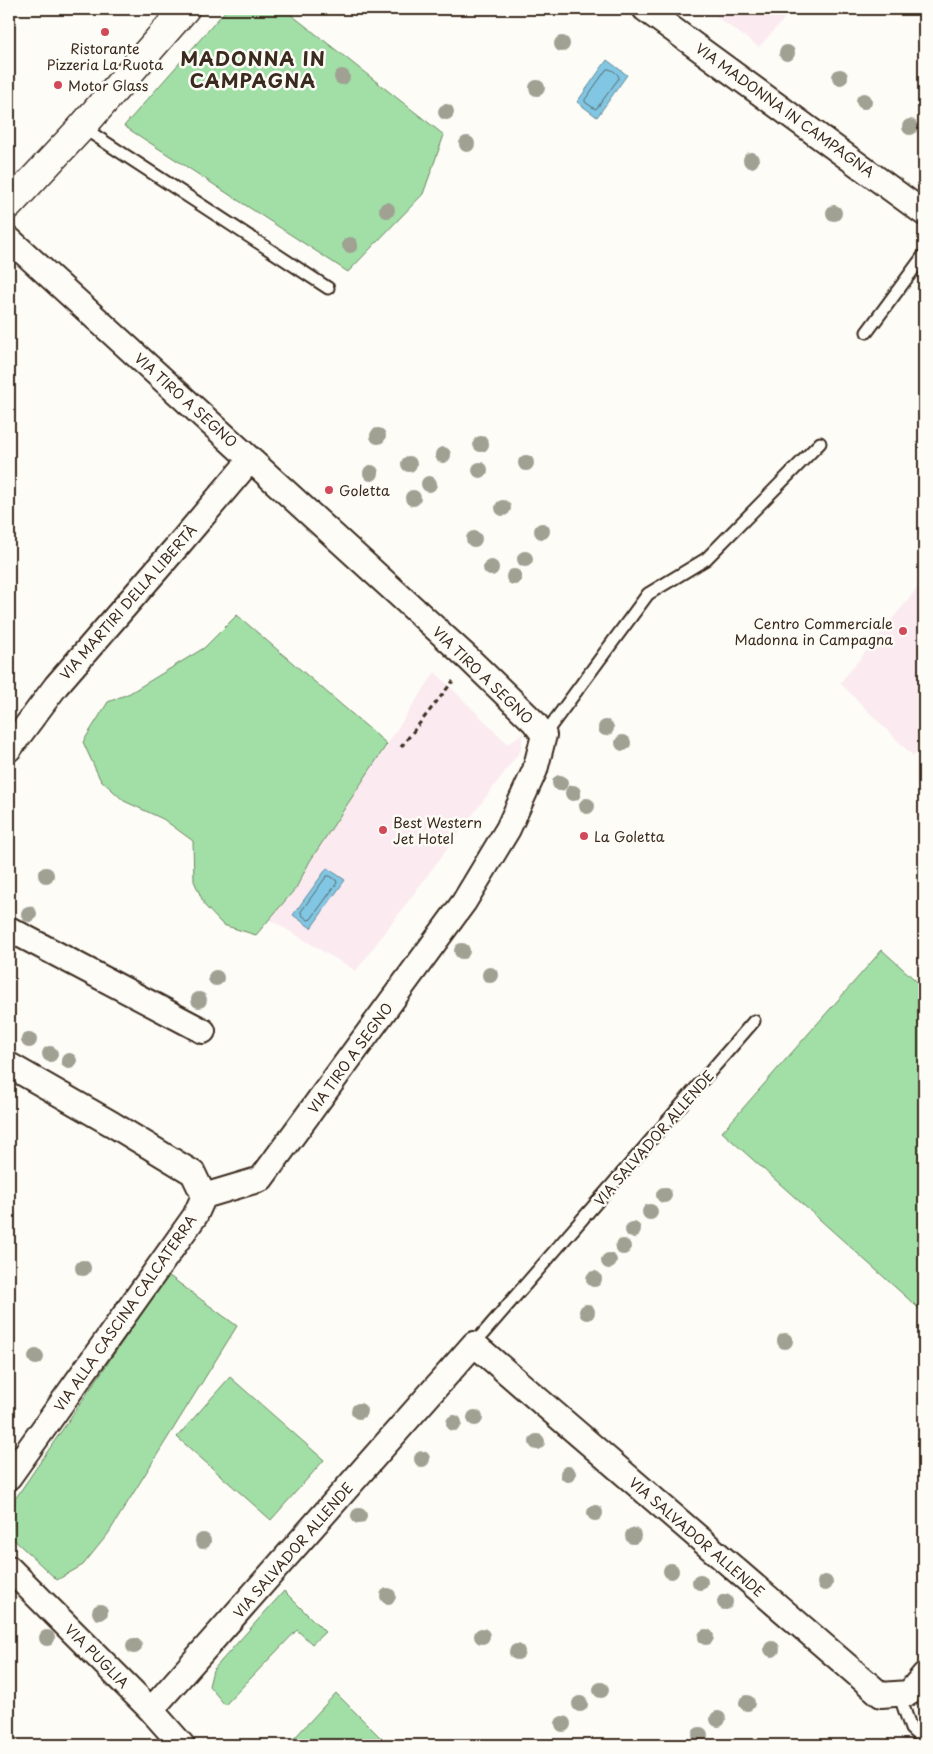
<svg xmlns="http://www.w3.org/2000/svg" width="933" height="1754" viewBox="0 0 933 1754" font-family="'Playpen Sans',sans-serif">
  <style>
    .built { fill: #fbebf1 }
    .green { fill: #a1dfa6; stroke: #6e8462 }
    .water { fill: #81c6e2; stroke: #658894 }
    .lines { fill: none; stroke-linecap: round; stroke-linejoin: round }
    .shore { stroke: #57686c; stroke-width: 1 }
    .lane-casing { stroke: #3b2a1e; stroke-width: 15 }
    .street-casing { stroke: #3b2a1e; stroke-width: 28 }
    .primary-casing { stroke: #3b2a1e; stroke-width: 31 }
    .path { stroke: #3b2a1e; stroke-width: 3; stroke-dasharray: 5 4; stroke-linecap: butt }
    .lane { stroke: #fdfcf7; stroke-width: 11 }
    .street { stroke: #fdfcf7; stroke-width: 24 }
    .primary { stroke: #fdfcf7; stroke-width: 28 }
    .tree { fill: #a0a192 }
    .poi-dot { fill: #d1495b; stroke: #fdfcf7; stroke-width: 2 }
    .labels { text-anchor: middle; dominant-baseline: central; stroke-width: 5; stroke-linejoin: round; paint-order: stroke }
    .poi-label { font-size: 14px; fill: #3b2a1e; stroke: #fdfcf7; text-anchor: start }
    .street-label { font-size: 14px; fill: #3b2a1e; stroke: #fdfcf7 }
    .district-label { font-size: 19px; font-weight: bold; letter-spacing: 1px; fill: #3b2a1e; stroke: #fdfcf7 }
  </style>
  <rect width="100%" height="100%" fill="#fdfcf7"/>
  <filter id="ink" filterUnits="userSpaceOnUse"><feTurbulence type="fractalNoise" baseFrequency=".02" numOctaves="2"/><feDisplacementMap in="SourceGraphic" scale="10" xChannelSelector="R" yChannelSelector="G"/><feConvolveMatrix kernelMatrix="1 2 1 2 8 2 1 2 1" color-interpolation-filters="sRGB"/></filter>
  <g filter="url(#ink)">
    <path class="built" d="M 705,9 L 793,9 L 759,47 Z
      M 924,580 L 924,744 L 913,756 L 840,683 Z
      M 435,672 L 508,744 L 523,733 L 521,750 L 356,971 L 269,919 L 296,888 L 310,861 Z"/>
    <path class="green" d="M 227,9 L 284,9 L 444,135 L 423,194 L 348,272 L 124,126 Z
      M 237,615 L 387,744 L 310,861 L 296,888 L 256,935 L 223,925 L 205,906 L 194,881 L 193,841 L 163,819 L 124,801 L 100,779 L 83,742 L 108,702 L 130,693 L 204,648 Z
      M 882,950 L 924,988 L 924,1313 L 722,1132 Z
      M 168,1275 L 237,1326 L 108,1534 L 83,1565 L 57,1580 L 11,1537 L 15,1499 Z
      M 230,1377 L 324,1460 L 271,1520 L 177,1437 Z
      M 284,1591 L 325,1632 L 312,1644 L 297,1630 L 225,1705 L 209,1686 L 213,1670 Z
      M 336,1693 L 388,1745 L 288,1745 Z"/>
    <path class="water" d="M 607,60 L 627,75 L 597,117 L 577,102 Z
      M 327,868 L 345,880 L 311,928 L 293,915 Z"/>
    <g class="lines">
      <path class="shore" d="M 607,69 C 611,68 619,74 619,78 L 597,108 L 595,109 L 585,102 L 585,100 Z
        M 327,876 L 330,876 L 336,880 L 337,883 L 311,919 L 308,920 L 302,915 L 301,912 Z"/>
      <g class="lane-casing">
        <path id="lane" d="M 82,127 L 328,288
          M 867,332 L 924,255
          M 544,735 L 648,594 L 706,559 L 820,443
          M 474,1344 L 754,1021
          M 899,1694 L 911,1729 L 924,1741"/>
      </g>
      <g class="street-casing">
        <path id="street" d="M 645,9 L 924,213
          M 9,239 L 469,659 L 534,722 L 544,735 L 535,770 L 508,829 L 464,902 L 261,1179 L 204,1196
          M 9,749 L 56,686 L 180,543 L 251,459
          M 9,929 L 203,1031
          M 9,1065 L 112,1124 L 193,1173 L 204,1196 L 195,1216 L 9,1477
          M 9,1568 L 151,1710 L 182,1745
          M 151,1710 L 474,1344 L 881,1695 L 909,1693 L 924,1675"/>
      </g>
      <g class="primary-casing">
        <path id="primary" d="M 9,205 L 82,127 L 185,9"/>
      </g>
      <path class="path" d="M 401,747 L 453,681"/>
      <use href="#lane" class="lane"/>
      <use href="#street" class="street"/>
      <use href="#primary" class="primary"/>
    </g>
    <g class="tree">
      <circle cx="562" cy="44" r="8"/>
      <circle cx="787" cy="53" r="8"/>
      <circle cx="342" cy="77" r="8"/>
      <circle cx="840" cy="77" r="8"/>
      <circle cx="537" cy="88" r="8"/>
      <circle cx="864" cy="101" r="8"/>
      <circle cx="446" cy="112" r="8"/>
      <circle cx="910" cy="127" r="8"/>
      <circle cx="467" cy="144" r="8"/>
      <circle cx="751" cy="160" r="8"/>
      <circle cx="387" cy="210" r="8"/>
      <circle cx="834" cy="213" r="8"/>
      <circle cx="350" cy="245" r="8"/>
      <circle cx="378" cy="436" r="8"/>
      <circle cx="481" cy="444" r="8"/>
      <circle cx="443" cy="455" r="8"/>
      <circle cx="526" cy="463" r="8"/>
      <circle cx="409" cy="464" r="8"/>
      <circle cx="480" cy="470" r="8"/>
      <circle cx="371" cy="473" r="8"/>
      <circle cx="429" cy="484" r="8"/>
      <circle cx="413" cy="498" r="8"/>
      <circle cx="503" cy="508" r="8"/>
      <circle cx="542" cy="531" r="8"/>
      <circle cx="474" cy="539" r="8"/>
      <circle cx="525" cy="559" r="8"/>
      <circle cx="491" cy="568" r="8"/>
      <circle cx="514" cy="577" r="8"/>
      <circle cx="606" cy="728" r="8"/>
      <circle cx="623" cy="743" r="8"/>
      <circle cx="560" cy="783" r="8"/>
      <circle cx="573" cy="793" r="8"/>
      <circle cx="587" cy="806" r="8"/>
      <circle cx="46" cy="875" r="8"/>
      <circle cx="29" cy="914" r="8"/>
      <circle cx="462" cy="951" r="8"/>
      <circle cx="490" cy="975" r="8"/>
      <circle cx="216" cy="978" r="8"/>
      <circle cx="199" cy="1000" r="8"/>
      <circle cx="29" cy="1040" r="8"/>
      <circle cx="50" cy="1054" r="8"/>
      <circle cx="69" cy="1061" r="8"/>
      <circle cx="664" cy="1195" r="8"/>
      <circle cx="650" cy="1212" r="8"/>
      <circle cx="633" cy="1230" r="8"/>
      <circle cx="623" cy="1247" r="8"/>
      <circle cx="609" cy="1261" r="8"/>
      <circle cx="83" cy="1268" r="8"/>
      <circle cx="594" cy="1279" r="8"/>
      <circle cx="587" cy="1312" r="8"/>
      <circle cx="785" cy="1341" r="8"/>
      <circle cx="36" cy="1357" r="8"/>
      <circle cx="359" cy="1411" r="8"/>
      <circle cx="475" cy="1418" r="8"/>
      <circle cx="454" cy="1423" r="8"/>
      <circle cx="537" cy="1442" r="8"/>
      <circle cx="422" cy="1459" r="8"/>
      <circle cx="568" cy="1474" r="8"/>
      <circle cx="595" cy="1513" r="8"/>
      <circle cx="359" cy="1516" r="8"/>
      <circle cx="633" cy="1536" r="8"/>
      <circle cx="203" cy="1541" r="8"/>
      <circle cx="671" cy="1571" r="8"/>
      <circle cx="700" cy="1582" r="8"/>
      <circle cx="825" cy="1583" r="8"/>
      <circle cx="388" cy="1596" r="8"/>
      <circle cx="725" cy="1602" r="8"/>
      <circle cx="100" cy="1612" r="8"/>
      <circle cx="482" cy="1636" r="8"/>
      <circle cx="706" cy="1637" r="8"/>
      <circle cx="47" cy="1638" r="8"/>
      <circle cx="134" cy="1646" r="8"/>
      <circle cx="772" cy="1649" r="8"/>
      <circle cx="517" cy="1652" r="8"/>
      <circle cx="601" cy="1690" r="8"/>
      <circle cx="747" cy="1703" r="8"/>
      <circle cx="580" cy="1704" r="8"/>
      <circle cx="718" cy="1719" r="8"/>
      <circle cx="563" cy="1724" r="8"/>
      <circle cx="700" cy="1735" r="8"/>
    </g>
  </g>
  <g class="poi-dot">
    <circle cx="105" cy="32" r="5"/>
    <circle cx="58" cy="85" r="5"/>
    <circle cx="329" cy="490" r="5"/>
    <circle cx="903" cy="631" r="5"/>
    <circle cx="383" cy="830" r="5"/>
    <circle cx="584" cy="836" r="5"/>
  </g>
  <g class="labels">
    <g class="poi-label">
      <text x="105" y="48" text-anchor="middle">Ristorante<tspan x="105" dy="16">Pizzeria La Ruota</tspan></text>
      <text x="68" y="85">Motor Glass</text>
      <text x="339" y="490">Goletta</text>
      <text x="893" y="623" text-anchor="end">Centro Commerciale<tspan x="893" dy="16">Madonna in Campagna</tspan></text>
      <text x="393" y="822">Best Western<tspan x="393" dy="16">Jet Hotel</tspan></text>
      <text x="594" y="836">La Goletta</text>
    </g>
    <g class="street-label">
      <text transform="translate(785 110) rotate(36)">VIA MADONNA IN CAMPAGNA</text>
      <text transform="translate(186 400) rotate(42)">VIA TIRO A SEGNO</text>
      <text transform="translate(128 602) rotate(-49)">VIA MARTIRI DELLA LIBERTÀ</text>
      <text transform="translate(483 675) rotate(44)">VIA TIRO A SEGNO</text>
      <text transform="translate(350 1058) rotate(-54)">VIA TIRO A SEGNO</text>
      <text transform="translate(654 1138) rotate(-49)">VIA SALVADOR ALLENDE</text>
      <text transform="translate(125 1313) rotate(-55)">VIA ALLA CASCINA CALCATERRA</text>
      <text transform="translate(697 1537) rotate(41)">VIA SALVADOR ALLENDE</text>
      <text transform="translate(293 1550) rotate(-49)">VIA SALVADOR ALLENDE</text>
      <text transform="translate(97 1656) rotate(45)">VIA PUGLIA</text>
    </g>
    <g class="district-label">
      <text x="253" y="58">MADONNA IN<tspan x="253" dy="22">CAMPAGNA</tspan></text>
    </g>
  </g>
  <rect width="933" height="1754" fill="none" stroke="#fdfcf7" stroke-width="30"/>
  <rect x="15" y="15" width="903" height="1724" fill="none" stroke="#3b2a1e" stroke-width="2" filter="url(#ink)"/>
</svg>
